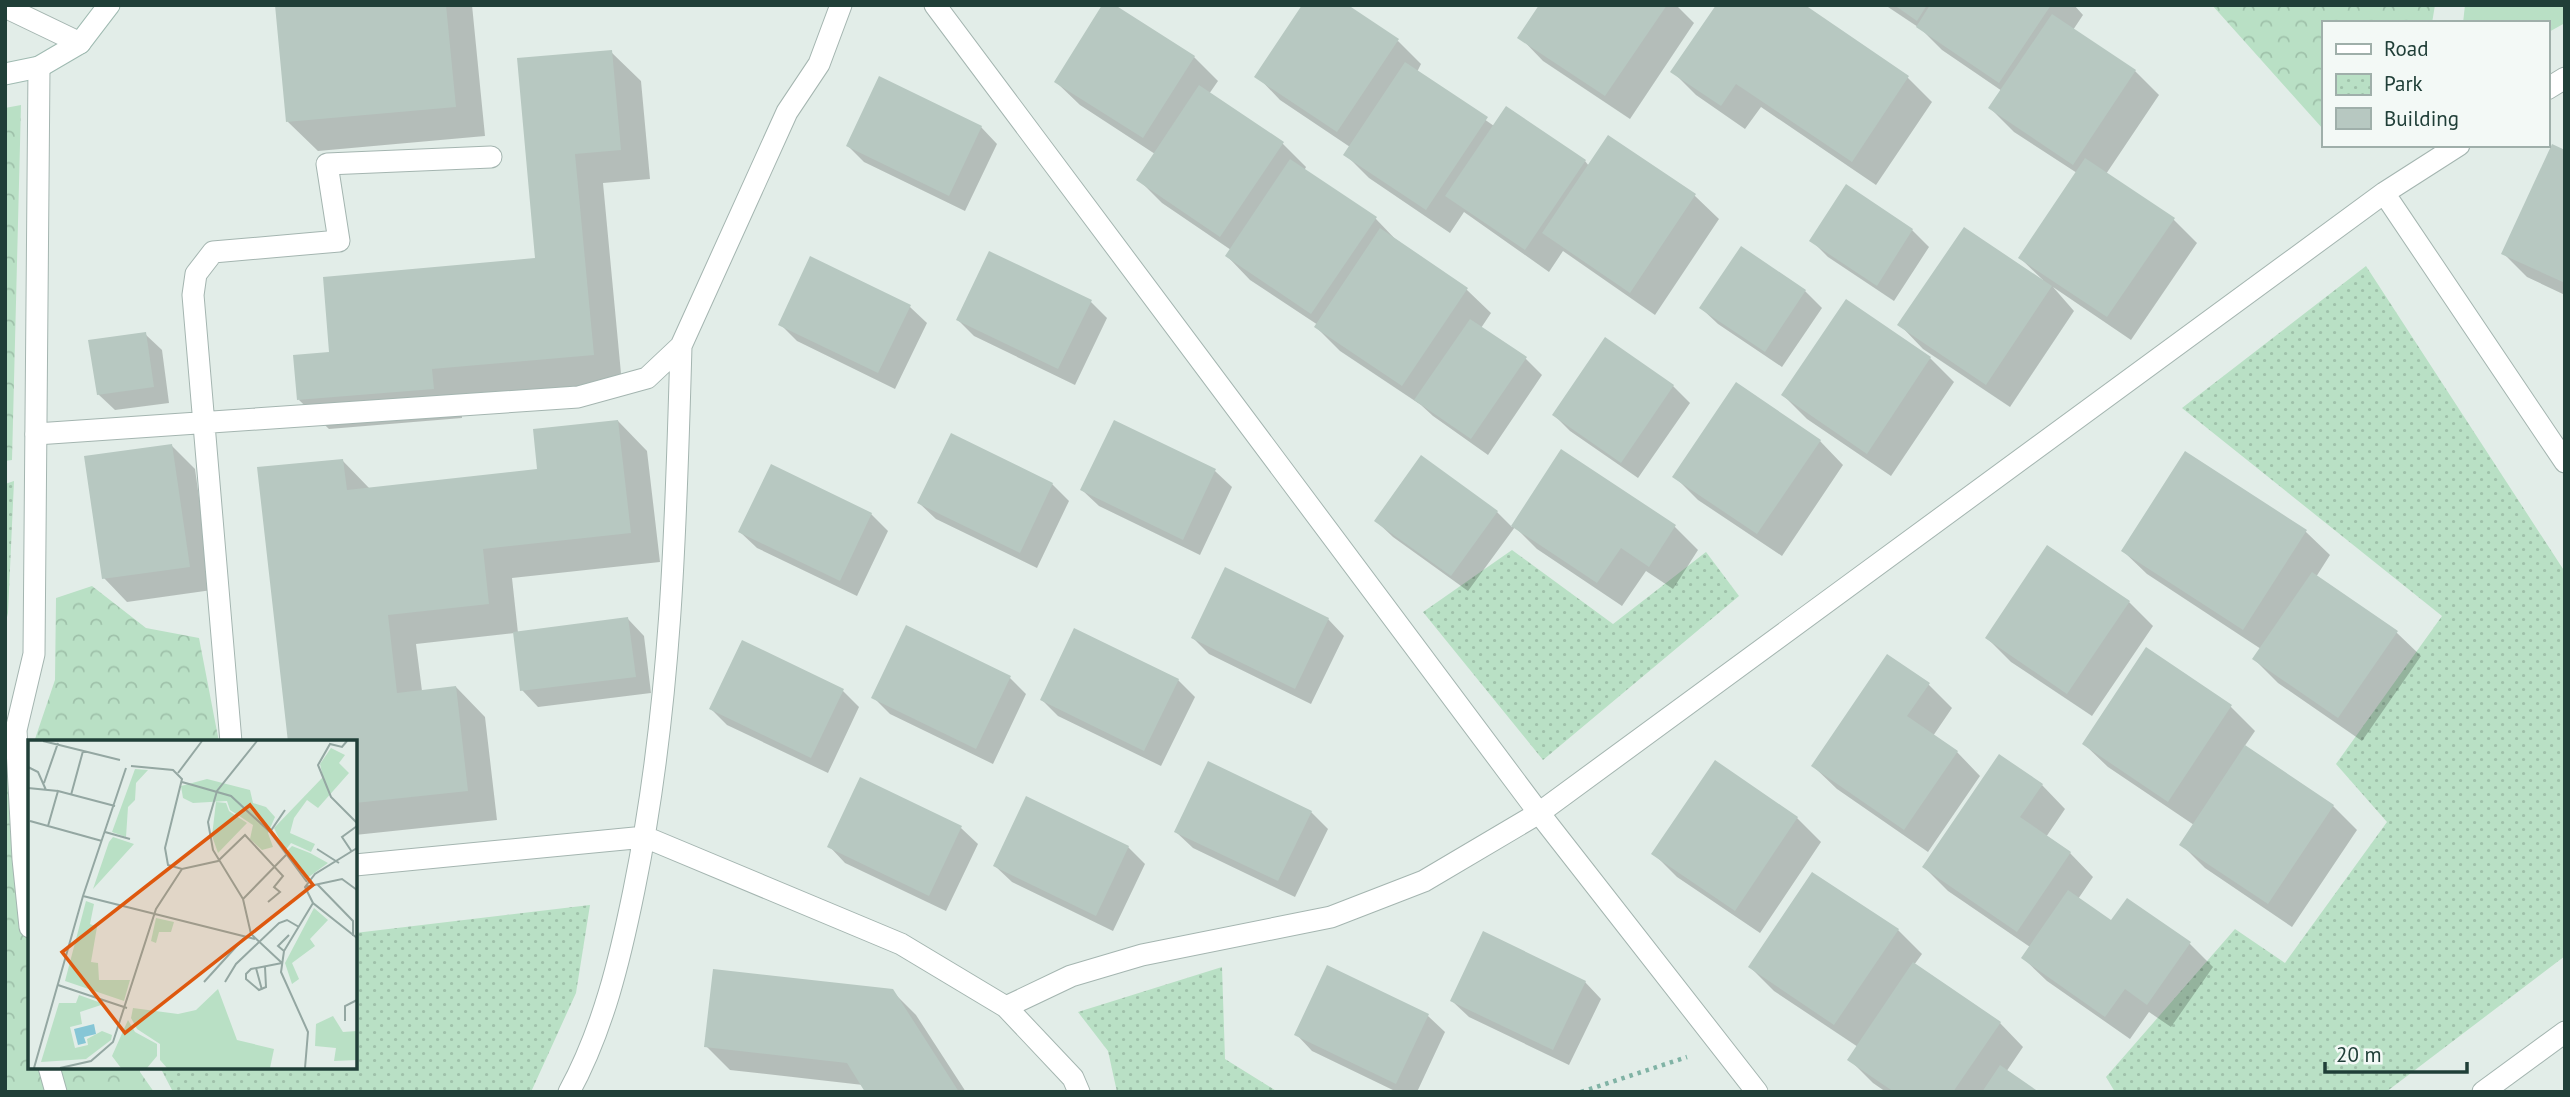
<svg xmlns="http://www.w3.org/2000/svg" width="2570" height="1097" viewBox="0 0 2570 1097" font-family="'PT Sans',sans-serif">
  <style>
    .grass { fill: #b9e0c5 }
    .forest { fill: url(#forest-crowns) }
    .park { fill: url(#park-dots) }
    .shadow { fill: #0003 }
    .building { fill: #b7c8c1 }
    .lines { fill: none; stroke-linecap: round; stroke-linejoin: round }
    .lane-casing { stroke: #a4b5b0; stroke-width: 23 }
    .street-casing { stroke: #a4b5b0; stroke-width: 23 }
    .secondary-casing { stroke: #9fbab1; stroke-width: 23 }
    .path { stroke: #80b3a5; stroke-width: 4.5; stroke-dasharray: 3.5 5; stroke-linecap: butt }
    .lane { stroke: #fff; stroke-width: 21 }
    .street { stroke: #fff; stroke-width: 21 }
    .secondary { stroke: #fff; stroke-width: 21 }
    .inset-road { fill: none; stroke: #94a7a2; stroke-width: 2 }
    .view { fill: #de580e; fill-opacity: 0.15; stroke: #de580e; stroke-width: 3.5 }
    .inset-edge { fill: none; stroke: #203f38; stroke-width: 3.5 }
  </style>
  <defs>
    <pattern id="forest-crowns" width="20" height="18" patternUnits="userSpaceOnUse" patternTransform="scale(1.75)"><rect width="20" height="18" fill="#b9e0c5"/><path d="M2 6a3 3 0 1 1 6 0M12 15a3 3 0 1 1 6 0" fill="none" stroke="#9fc1aa"/></pattern>
    <pattern id="park-dots" width="8" height="8" patternUnits="userSpaceOnUse" patternTransform="scale(1.75)"><rect width="8" height="8" fill="#b9e0c5"/><path d="M2 2h.1M6 6h.1" fill="none" stroke="#9fc1aa" stroke-width="1.8" stroke-linecap="round"/></pattern>
  </defs>
  <rect width="100%" height="100%" fill="#e2ede8"/>
  <path class="grass" d="M 2465,5 L 2565,5 L 2565,23 L 2547,33 L 2547,23 L 2463,23 Z"/>
  <path class="forest" d="M 2212,5 L 2435,5 L 2432,23 L 2323,23 L 2323,129 Z
    M 21,105 L 12,460 L 5,461 L 5,108 Z
    M 92,586 L 146,628 L 199,638 L 219,742 L 34,742 L 55,680 L 56,598 Z
    M 30,746 L 30,1067 L 140,1067 L 140,1072 L 154,1092 L 5,1092 L 5,773 Z"/>
  <path class="park" d="M 2366,266 L 2565,572 L 2565,956 L 2386,1092 L 2115,1092 L 2106,1077 L 2235,929 L 2285,963 L 2387,822 L 2336,764 L 2442,616 L 2182,408 Z
    M 14,481 L 8,613 L 5,626 L 5,484 Z
    M 1512,550 L 1613,624 L 1706,552 L 1739,596 L 1543,760 L 1423,612 Z
    M 590,905 L 576,993 L 531,1092 L 173,1092 L 160,1067 L 355,1067 L 355,933 Z
    M 1222,967 L 1225,1059 L 1278,1092 L 1117,1092 L 1108,1051 L 1078,1012 Z"/>
  <path class="shadow" d="M 276,5 L 472,5 L 485,136 L 318,151 L 288,122 Z
    M 1541,5 L 1676,5 L 1694,23 L 1630,119 L 1543,61 L 1520,37 Z
    M 1801,5 L 1908,78 L 1932,102 L 1876,185 L 1761,107 L 1745,129 L 1696,95 L 1673,72 Z
    M 1885,5 L 2074,5 L 2083,15 L 2073,30 L 2135,71 L 2159,95 L 2106,174 L 2173,219 L 2197,243 L 2131,340 L 2053,287 L 2074,311 L 2010,407 L 1923,349 L 1900,325 L 2043,280 L 2020,258 L 2077,173 L 2014,132 L 1990,108 L 2002,91 L 1942,50 L 1921,29 Z
    M 1398,41 L 1421,64 L 1417,72 L 1494,126 L 1585,161 L 1589,166 L 1608,137 L 1695,196 L 1719,219 L 1655,315 L 1563,251 L 1549,272 L 1464,212 L 1450,233 L 1369,178 L 1345,154 L 1350,147 L 1280,100 L 1257,76 Z
    M 611,52 L 641,81 L 650,179 L 603,183 L 622,384 L 461,398 L 462,418 L 329,429 L 299,400 L 331,353 L 537,260 Z
    M 1194,57 L 1218,81 L 1209,94 L 1283,144 L 1306,167 L 1304,171 L 1376,219 L 1399,243 L 1467,290 L 1491,313 L 1481,328 L 1525,358 L 1542,375 L 1488,455 L 1433,416 L 1421,405 L 1340,351 L 1316,327 L 1318,325 L 1250,280 L 1227,256 L 1231,250 L 1162,203 L 1138,179 L 1155,154 L 1080,105 L 1056,82 Z
    M 981,127 L 997,144 L 965,211 L 864,162 L 848,146 Z
    M 2565,152 L 2565,295 L 2527,277 L 2503,253 Z
    M 1846,186 L 1912,230 L 1929,247 L 1894,301 L 1828,257 L 1811,240 Z
    M 1805,291 L 1822,308 L 1782,367 L 1718,324 L 1701,308 Z
    M 1091,302 L 1107,318 L 1075,385 L 974,336 L 958,320 Z
    M 910,307 L 927,323 L 895,389 L 797,341 L 780,324 Z
    M 145,334 L 162,350 L 169,403 L 115,410 L 98,394 Z
    M 1605,340 L 1673,386 L 1690,403 L 1638,478 L 1570,431 L 1554,415 Z
    M 1930,358 L 1954,382 L 1891,476 L 1807,419 L 1783,395 Z
    M 618,421 L 647,451 L 660,562 L 512,578 L 518,633 L 628,619 L 644,636 L 651,693 L 538,707 L 522,690 L 515,633 L 416,644 L 422,691 L 456,687 L 485,717 L 497,820 L 355,835 L 355,742 L 342,460 L 370,489 L 539,471 Z
    M 1114,422 L 1215,471 L 1232,487 L 1200,555 L 1099,506 L 1082,490 Z
    M 1820,441 L 1843,465 L 1782,556 L 1698,500 L 1674,476 Z
    M 171,445 L 195,469 L 212,590 L 127,602 L 104,578 Z
    M 1562,452 L 1675,527 L 1698,550 L 1673,589 L 1646,571 L 1622,606 L 1537,549 L 1515,527 L 1468,591 L 1393,537 L 1376,521 L 1497,512 L 1512,527 Z
    M 2186,453 L 2306,532 L 2330,555 L 2316,577 L 2397,633 L 2421,656 L 2362,741 L 2278,683 L 2254,659 L 2261,649 L 2147,574 L 2123,551 Z
    M 1052,484 L 1069,501 L 1037,568 L 936,519 L 919,503 Z
    M 871,514 L 888,531 L 857,596 L 757,548 L 740,532 Z
    M 2129,602 L 2153,626 L 2092,716 L 2011,662 L 1987,638 Z
    M 1328,619 L 1344,636 L 1311,704 L 1209,654 L 1193,638 Z
    M 2147,650 L 2231,707 L 2255,731 L 2244,747 L 2333,806 L 2357,830 L 2292,927 L 2205,868 L 2181,844 L 2194,825 L 2108,767 L 2084,744 Z
    M 1010,678 L 1026,694 L 993,764 L 890,714 L 873,697 Z
    M 1178,680 L 1195,697 L 1161,766 L 1058,716 L 1042,700 Z
    M 1928,684 L 1952,708 L 1933,736 L 1957,752 L 1980,776 L 1928,852 L 1837,789 L 1813,766 Z
    M 843,691 L 859,707 L 828,773 L 727,725 L 711,709 Z
    M 1715,763 L 1797,818 L 1821,842 L 1760,933 L 1677,877 L 1654,854 Z
    M 2042,785 L 2065,809 L 2046,837 L 2070,853 L 2093,877 L 2078,899 L 2112,922 L 2190,944 L 2213,967 L 2171,1027 L 2149,1012 L 2130,1039 L 2047,981 L 2023,958 L 2030,947 L 1948,891 L 1924,867 Z
    M 1311,812 L 1328,829 L 1295,897 L 1193,848 L 1176,832 Z
    M 961,828 L 978,844 L 946,911 L 845,863 L 829,846 Z
    M 1128,847 L 1145,864 L 1113,931 L 1012,882 L 995,866 Z
    M 1898,930 L 1922,954 L 1914,965 L 2000,1023 L 2023,1047 L 2006,1072 L 2036,1092 L 1886,1092 L 1873,1083 L 1849,1059 L 1858,1047 L 1774,991 L 1750,967 Z
    M 1328,968 L 1428,1016 L 1445,1032 L 1417,1092 L 1397,1092 L 1312,1051 L 1296,1034 Z
    M 1585,982 L 1601,999 L 1569,1065 L 1469,1017 L 1452,1001 Z
    M 892,991 L 916,1015 L 966,1092 L 867,1092 L 863,1085 L 730,1070 L 706,1046 Z"/>
  <path class="building" d="M 275,5 L 446,5 L 456,107 L 286,122 Z
    M 1102,5 L 1115,5 L 1195,56 L 1143,138 L 1054,82 Z
    M 1302,5 L 1348,5 L 1399,39 L 1337,132 L 1254,77 Z
    M 1539,5 L 1667,5 L 1605,96 L 1517,38 Z
    M 1716,5 L 1805,5 L 1909,76 L 1852,162 L 1736,84 L 1721,106 L 1670,72 Z
    M 1894,5 L 1927,5 L 1917,21 Z
    M 1930,5 L 2051,5 L 1999,83 L 1916,27 Z
    M 2052,14 L 2136,70 L 2073,165 L 1988,108 Z
    M 612,50 L 621,150 L 575,154 L 594,355 L 432,369 L 434,389 L 297,400 L 293,355 L 329,352 L 323,277 L 535,258 L 517,58 Z
    M 1405,62 L 1488,117 L 1426,210 L 1343,155 Z
    M 879,76 L 982,126 L 949,196 L 846,146 Z
    M 1199,85 L 1284,142 L 1220,237 L 1136,180 Z
    M 1506,106 L 1586,160 L 1525,250 L 1445,196 Z
    M 1608,135 L 1696,194 L 1630,293 L 1542,233 Z
    M 2552,144 L 2565,150 L 2565,283 L 2501,254 Z
    M 2085,158 L 2175,218 L 2107,317 L 2018,258 Z
    M 1290,159 L 1377,217 L 1311,314 L 1225,256 Z
    M 1846,184 L 1913,229 L 1877,286 L 1809,241 Z
    M 1964,227 L 2052,286 L 1986,385 L 1897,325 Z
    M 1380,228 L 1468,288 L 1402,386 L 1314,327 Z
    M 1741,246 L 1806,290 L 1765,352 L 1699,308 Z
    M 989,251 L 1092,300 L 1058,369 L 956,320 Z
    M 810,256 L 911,305 L 878,373 L 778,325 Z
    M 1846,299 L 1931,357 L 1867,454 L 1781,395 Z
    M 1470,319 L 1527,357 L 1471,439 L 1414,400 Z
    M 146,332 L 154,387 L 97,395 L 88,340 Z
    M 1605,337 L 1674,385 L 1621,463 L 1552,415 Z
    M 1736,382 L 1821,440 L 1757,534 L 1672,477 Z
    M 618,420 L 631,533 L 483,549 L 489,604 L 388,615 L 397,693 L 456,686 L 468,791 L 355,803 L 355,742 L 288,742 L 257,467 L 343,459 L 347,490 L 537,469 L 533,429 Z
    M 1114,420 L 1216,469 L 1183,540 L 1080,490 Z
    M 951,433 L 1053,483 L 1020,553 L 917,503 Z
    M 172,444 L 190,567 L 102,579 L 84,456 Z
    M 1561,449 L 1676,525 L 1649,567 L 1621,548 L 1597,583 L 1511,526 Z
    M 2185,451 L 2307,530 L 2243,630 L 2121,551 Z
    M 1421,455 L 1498,511 L 1451,576 L 1374,521 Z
    M 771,464 L 872,513 L 840,581 L 738,532 Z
    M 2047,545 L 2130,601 L 2067,694 L 1985,638 Z
    M 1225,567 L 1329,618 L 1295,689 L 1191,638 Z
    M 2312,572 L 2398,631 L 2338,718 L 2252,659 Z
    M 628,617 L 636,677 L 520,691 L 513,632 Z
    M 906,625 L 1011,676 L 976,749 L 871,698 Z
    M 1074,628 L 1179,679 L 1144,751 L 1040,700 Z
    M 742,640 L 844,689 L 811,758 L 709,709 Z
    M 2146,647 L 2232,705 L 2168,802 L 2082,744 Z
    M 1887,654 L 1930,683 L 1907,716 L 1958,751 L 1904,830 L 1811,766 Z
    M 2245,745 L 2334,805 L 2268,904 L 2179,845 Z
    M 1999,754 L 2043,784 L 2020,817 L 2071,852 L 2017,932 L 1922,867 Z
    M 1715,760 L 1798,817 L 1735,911 L 1651,854 Z
    M 1208,761 L 1312,811 L 1278,881 L 1174,832 Z
    M 860,777 L 962,826 L 929,896 L 827,847 Z
    M 1026,796 L 1129,846 L 1096,916 L 993,866 Z
    M 1812,872 L 1899,929 L 1834,1025 L 1748,967 Z
    M 2068,890 L 2111,920 L 2127,898 L 2191,942 L 2147,1005 L 2125,989 L 2105,1017 L 2021,958 Z
    M 1483,931 L 1586,981 L 1553,1050 L 1450,1001 Z
    M 1913,962 L 2001,1022 L 1953,1092 L 1894,1092 L 1847,1060 Z
    M 1327,965 L 1429,1014 L 1396,1084 L 1294,1035 Z
    M 713,969 L 893,989 L 959,1092 L 865,1092 L 847,1063 L 704,1047 Z
    M 2000,1065 L 2039,1092 L 1982,1092 Z"/>
  <g class="lines">
    <g class="lane-casing">
      <path id="lane" d="M 5,7 L 80,43
        M 36,434 L 578,397 L 647,378 L 681,346 L 787,112 L 819,64 L 841,5
        M 231,742 L 193,295 L 196,274 L 213,252 L 339,241 L 327,164 L 491,157
        M 355,865 L 645,837 L 901,944 L 1006,1007 L 1073,1078 L 1079,1092
        M 1006,1007 L 1071,976 L 1142,955 L 1331,917 L 1424,881 L 1539,813
        M 569,1092 C 603,1030 620,959 634,890 C 671,710 676,529 681,346"/>
    </g>
    <g class="street-casing">
      <path id="street" d="M 935,5 L 1539,813 L 1757,1092
        M 2547,89 L 2565,78
        M 2384,193 L 2565,462
        M 16,730 L 23,859 L 30,927
        M 5,742 L 16,730 L 34,654 L 39,67
        M 1539,813 L 2384,193 L 2459,145
        M 49,1067 L 56,1092
        M 2483,1092 L 2565,1032"/>
    </g>
    <g class="secondary-casing">
      <path id="secondary" d="M 5,74 L 39,67 L 80,43 L 109,5"/>
    </g>
    <path class="path" d="M 1581,1092 L 1687,1057"/>
    <use href="#lane" class="lane"/>
    <use href="#street" class="street"/>
    <use href="#secondary" class="secondary"/>
  </g>
  <g transform="translate(28 740)">
    <rect width="329" height="329" fill="#e2ede8"/>
    <path d="M 100,280 L 107,292 L 129,304 L 129,316 L 119,328 L 93,328 L 84,316 Z" fill="#b9e0c5"/>
    <path d="M 179,39 L 222,50 L 225,63 L 238,67 L 247,77 L 240,93 L 245,107 L 234,110 L 222,99 L 225,85 L 202,70 L 199,61 L 165,63 L 155,58 L 153,46 ZM 264,106 L 282,113 L 300,123 L 278,139 L 258,112 ZM 190,249 L 209,300 L 246,309 L 242,328 L 139,328 L 132,320 L 132,304 L 109,289 L 103,278 L 105,268 L 150,274 L 168,270 ZM 305,276 L 315,292 L 329,291 L 329,320 L 306,321 L 308,308 L 287,306 L 288,284 Z" fill="#b9e0c5"/>
    <path d="M 303,8 L 317,15 L 311,23 L 321,33 L 290,68 L 279,60 L 266,78 L 262,93 L 287,104 L 283,112 L 263,103 L 257,111 L 246,88 L 295,37 L 292,24 ZM 107,29 L 120,30 L 108,43 L 107,60 L 100,67 L 98,97 L 84,92 ZM 188,62 L 198,63 L 201,71 L 219,83 L 190,113 L 184,96 ZM 85,97 L 106,104 L 65,149 L 81,102 ZM 58,161 L 66,164 L 62,184 L 69,187 L 63,222 L 70,223 L 71,240 L 102,240 L 96,261 L 37,241 ZM 286,168 L 300,180 L 282,199 L 287,206 L 264,223 L 271,239 L 264,244 L 257,223 ZM 128,178 L 146,182 L 143,192 L 131,192 L 128,203 L 123,201 ZM 51,255 L 76,264 L 52,272 L 54,284 L 42,287 L 47,308 L 60,305 L 59,299 L 74,291 L 84,295 L 83,300 L 58,319 L 13,322 L 31,263 L 48,263 Z" fill="#b9e0c5"/>
    <path d="M 66,284 L 68,294 L 56,297 L 58,303 L 50,305 L 46,289 Z" fill="#86c6d6"/>
    <path class="inset-road" d="M 15,1 L 92,20M 319,1 L 314,7 L 302,4 L 290,25 L 303,57 L 329,83M 103,26 L 145,30 L 154,39 L 137,108 L 140,125 L 154,129 L 190,121 L 217,95 L 255,136 L 246,147 L 252,152 L 240,162M 0,27 L 10,32 L 18,50M 150,33 L 174,1M 154,42 L 203,56 L 242,92M 16,43 L 30,3M 0,48 L 30,51M 43,55 L 55,11M 257,70 L 242,92 L 279,142M 2,81 L 74,101M 20,86 L 30,51 L 87,66M 77,92 L 102,99M 329,108 L 287,134 L 277,147 L 285,163 L 329,198M 289,109 L 311,123M 324,112 L 314,97 L 329,86M 289,144 L 325,181 L 325,196M 277,147 L 314,139 L 329,150M 55,156 L 227,199M 215,159 L 185,110 L 180,82 L 189,51 L 229,1M 256,211 L 250,206 L 261,195M 254,223 L 223,194 L 215,159 L 258,115M 237,227 L 238,247 L 231,250 L 218,239 L 218,234 L 223,229 L 254,223M 228,228 L 234,250M 176,242 L 216,198M 197,242 L 208,224 L 251,183 L 259,180 L 271,187M 30,245 L 99,268M 317,281 L 317,266 L 329,260M 6,328 L 55,156 L 98,28M 32,328 L 63,321 L 85,302 L 128,169 L 154,129M 277,328 L 280,292 L 253,232 L 256,211 L 285,163"/>
    <path class="view" d="M 222,65 L 285,145 L 97,293 L 34,212 Z"/>
    <rect width="329" height="329" class="inset-edge"/>
  </g>
  <rect width="2570" height="1097" fill="none" stroke="#203f38" stroke-width="14"/>
  <rect x="2322" y="21" width="228" height="126" fill="#f3f9f6" stroke="#9fafaa" stroke-width="2"/>
  <rect x="2336" y="44" width="35" height="10" fill="#ffffff" stroke="#9fafaa" stroke-width="2"/>
  <text x="2384" y="56" font-size="21" fill="#203f38">Road</text>
  <rect x="2336" y="74" width="35" height="21" fill="url(#park-dots)" stroke="#9fafaa" stroke-width="2"/>
  <text x="2384" y="91" font-size="21" fill="#203f38">Park</text>
  <rect x="2336" y="108" width="35" height="21" fill="#b7c8c1" stroke="#9fafaa" stroke-width="2"/>
  <text x="2384" y="126" font-size="21" fill="#203f38">Building</text>
  <path d="M2325 1062v10h142v-10" fill="none" stroke="#203f38" stroke-width="3.5"/>
  <text x="2336" y="1062" font-size="21" fill="#203f38" stroke="#f3f9f6" stroke-width="5" paint-order="stroke">20 m</text>
</svg>
